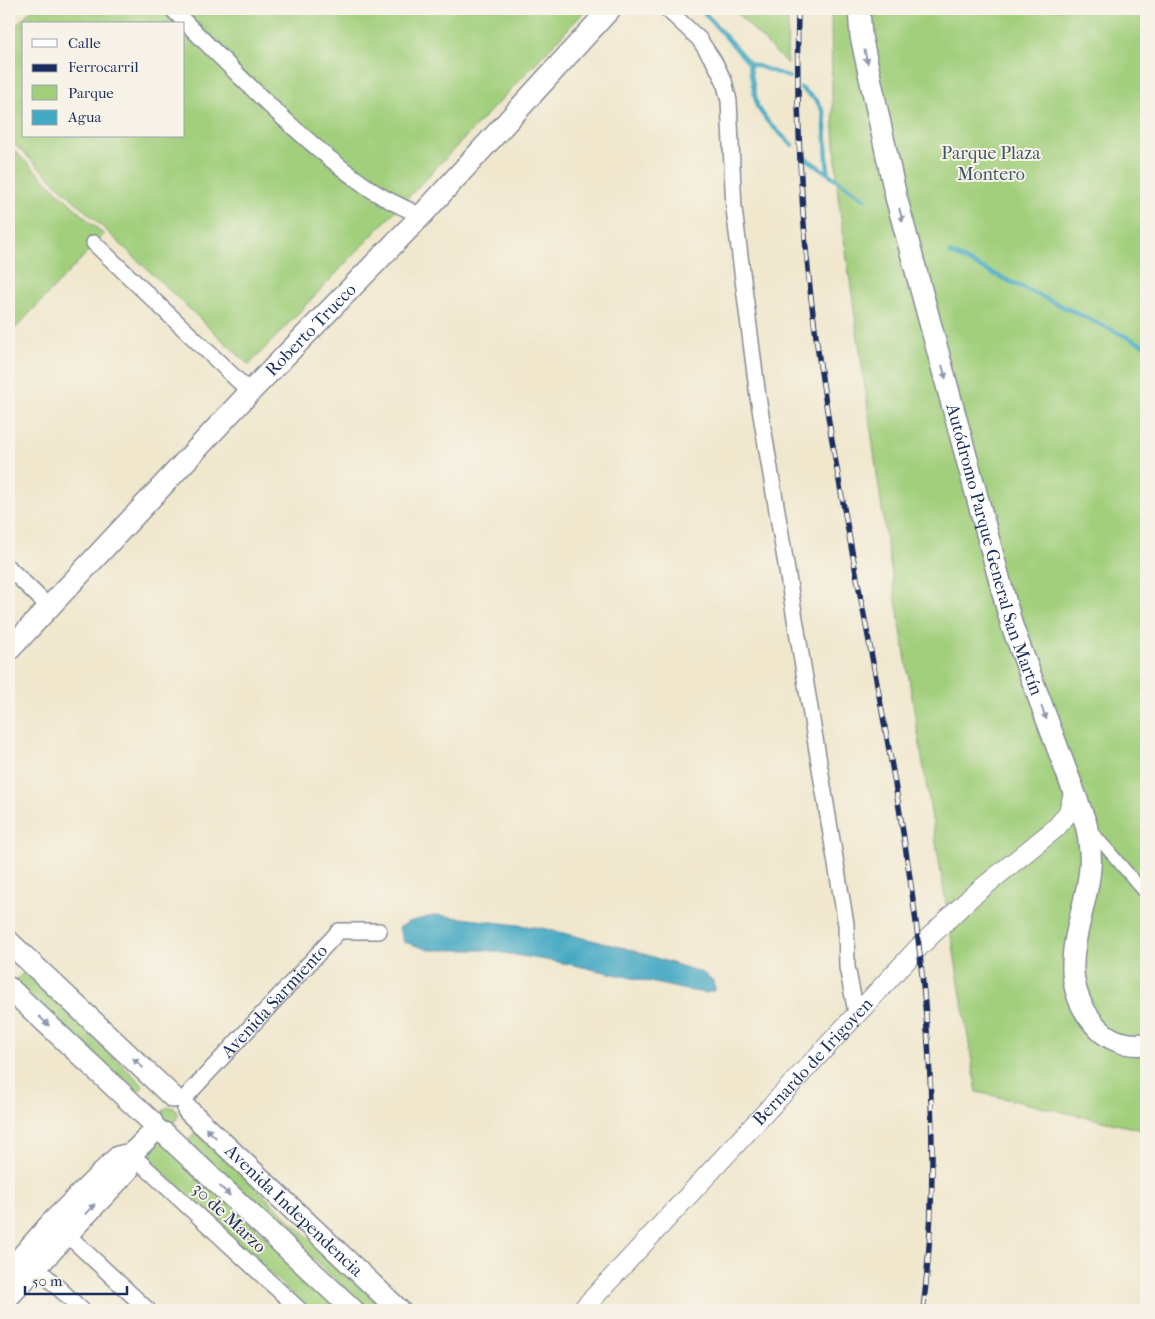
<svg xmlns="http://www.w3.org/2000/svg" width="1155" height="1319" viewBox="0 0 1155 1319" font-family="'IM FELL French Canon',serif">
  <style>
    .green { fill: #a1cf7c; stroke: #5e7f6d; fill-rule: evenodd }
    .water { fill: #44a9c3; stroke: #306c90 }
    .lines { fill: none; stroke-linecap: round; stroke-linejoin: round }
    .stream { stroke: #44a9c3; stroke-width: 4.5 }
    .pedestrian-casing { stroke: #868b96; stroke-width: 14 }
    .minor-casing { stroke: #868b96; stroke-width: 18 }
    .tertiary-casing { stroke: #868b96; stroke-width: 21 }
    .secondary-casing { stroke: #868b96; stroke-width: 24 }
    .pedestrian { stroke: #fff; stroke-width: 11 }
    .minor { stroke: #fff; stroke-width: 15 }
    .tertiary { stroke: #fff; stroke-width: 19 }
    .secondary { stroke: #fff; stroke-width: 21 }
    .rail-casing { stroke: #1b2f5e; stroke-width: 5.5 }
    .rail { stroke: #f7f3e8; stroke-width: 4; stroke-dasharray: 11; stroke-linecap: butt }
    .oneway { fill: #8d97ae }
    .labels { text-anchor: middle; dominant-baseline: central; stroke-width: 4; stroke-linejoin: round; paint-order: stroke }
    .park-label { font-size: 18px; fill: #3c5766; stroke: #f7f3e8 }
    .street-label { font-size: 18px; fill: #1b2f5e; stroke: #f7f3e8 }
  </style>
  <rect width="100%" height="100%" fill="#f7f3e8"/>
  <filter id="ink" filterUnits="userSpaceOnUse"><feTurbulence type="fractalNoise" baseFrequency=".02" numOctaves="2"/><feDisplacementMap in="SourceGraphic" scale="10" xChannelSelector="R" yChannelSelector="G"/><feConvolveMatrix kernelMatrix="1 2 1 2 8 2 1 2 1" color-interpolation-filters="sRGB"/></filter>
  <filter id="wash" filterUnits="userSpaceOnUse"><feTurbulence type="fractalNoise" baseFrequency=".0096" numOctaves="4" result="noise"/><feDisplacementMap in="SourceGraphic" scale="20" xChannelSelector="R" yChannelSelector="G"/><feGaussianBlur stdDeviation="1.12" result="paint"/><feColorMatrix in="noise" values="0 0 0 0 0 0 0 0 0 0 0 0 0 0 0 0 0 1.4 0 .05"/><feComposite in="paint" operator="in"/></filter>
  <g filter="url(#wash)">
    <rect width="100%" height="100%" fill="#f0e7cd"/>
    <path class="green" d="M 32,9 L 587,9 L 249,365 L 9,139 L 9,33 ZM 24,24 L 184,24 L 184,136 L 24,136 Z
      M 733,9 L 788,9 L 787,64 Z
      M 831,9 L 1146,9 L 1146,1131 L 977,1092 L 887,545 L 851,287 L 838,196 L 832,94 Z
      M 9,146 L 104,235 L 9,335 Z
      M 24,972 L 144,1086 L 135,1095 L 15,981 Z
      M162 1115a8 8 0 1 1 16 0a8 8 0 1 1-16 0Z
      M 196,1132 L 386,1310 L 368,1310 L 188,1141 Z
      M 160,1139 L 345,1310 L 309,1310 L 150,1161 L 152,1147 Z"/>
    <path class="water" d="M 437,915 L 542,928 L 625,948 L 703,973 L 714,982 L 715,990 L 706,993 L 686,990 L 569,964 L 486,950 L 430,950 L 404,942 L 399,928 L 408,922 Z"/>
    <g class="lines">
      <path class="stream" d="M 701,9 L 749,63 L 757,106 L 768,122 L 792,145
        M 749,63 L 789,77
        M 801,88 L 817,101 L 824,113 L 828,173
        M 804,157 L 865,199
        M 950,253 L 1146,346"/>
    </g>
  </g>
  <g filter="url(#ink)">
    <g class="lines">
      <g class="pedestrian-casing">
        <path id="pedestrian" d="M 1090,829 L 1146,894"/>
      </g>
      <g class="minor-casing">
        <g id="minor">
          <path d="M 172,9 C 235,71 297,138 370,189 C 385,200 404,207 421,216"/>
          <path d="M 667,9 L 699,39 L 715,63 L 724,81 L 729,101 L 734,209 L 758,397 L 846,924 L 847,967 L 856,1012"/>
          <path d="M 94,243 L 250,392"/>
          <path d="M 9,568 L 49,607"/>
          <path id="s1" d="M 182,1101 L 339,931 L 379,931"/>
          <path d="M 131,1154 L 300,1310"/>
          <path d="M 60,1228 L 148,1310"/>
          <path d="M 30,1261 L 82,1310"/>
        </g>
      </g>
      <g class="tertiary-casing">
        <g id="tertiary">
          <path id="s2" d="M 582,1310 L 919,947 L 971,897 L 1056,828 L 1068,813 L 1074,792"/>
        </g>
      </g>
      <g class="secondary-casing">
        <g id="secondary">
          <path id="s3" d="M 859,9 L 861,36 L 896,197 L 1012,626 L 1086,824 C 1090,842 1092,859 1089,877 C 1081,930 1054,977 1095,1025 C 1108,1041 1127,1046 1146,1044"/>
          <path id="s4" d="M 9,650 L 250,392 L 421,216 L 610,9"/>
          <path d="M 9,942 L 173,1097"/>
          <path d="M 9,988 L 152,1122"/>
          <path id="s5" d="M 188,1110 L 399,1310"/>
          <path d="M 164,1133 L 353,1310"/>
          <path d="M 9,1271 L 53,1221 L 118,1157 L 131,1154 L 157,1129"/>
          <path d="M 9,1296 L 128,1170 L 131,1154"/>
        </g>
      </g>
      <use href="#pedestrian" class="pedestrian"/>
      <use href="#minor" class="minor"/>
      <use href="#tertiary" class="tertiary"/>
      <use href="#secondary" class="secondary"/>
      <g class="rail-casing">
        <path id="rail" d="M 798,9 C 796,121 801,233 817,344 C 862,664 963,985 923,1310"/>
      </g>
      <use href="#rail" class="rail"/>
    </g>
    <defs><path id="oneway-solid" d="M-6-.8H1V-3.2L6.5 0L1 3.2V.8H-6Z" transform="scale(1.25)"/></defs>
    <g class="oneway">
      <use href="#oneway-solid" transform="translate(866 57) rotate(78)"/>
      <use href="#oneway-solid" transform="translate(901 215) rotate(75)"/>
      <use href="#oneway-solid" transform="translate(944 372) rotate(75)"/>
      <use href="#oneway-solid" transform="translate(1044 713) rotate(69)"/>
      <use href="#oneway-solid" transform="translate(44 1021) rotate(43)"/>
      <use href="#oneway-solid" transform="translate(138 1063) rotate(-137)"/>
      <use href="#oneway-solid" transform="translate(211 1133) rotate(-137)"/>
      <use href="#oneway-solid" transform="translate(225 1191) rotate(43)"/>
      <use href="#oneway-solid" transform="translate(90 1209) rotate(-46)"/>
    </g>
  </g>
  <g class="labels">
    <g class="park-label">
      <text x="991" y="153">Parque Plaza<tspan x="991" dy="21">Montero</tspan></text>
    </g>
    <g class="street-label">
      <text stroke="none"><textPath href="#s4" startOffset="440">Roberto Trucco</textPath></text>
      <text stroke="none"><textPath href="#s3" startOffset="558">Autódromo Parque General San Martín</textPath></text>
      <text stroke="none"><textPath href="#s1" startOffset="136">Avenida Sarmiento</textPath></text>
      <text stroke="none"><textPath href="#s2" startOffset="339">Bernardo de Irigoyen</textPath></text>
      <text stroke="none"><textPath href="#s5" startOffset="146">Avenida Independencia</textPath></text>
      <text transform="translate(229 1218) rotate(43)">30 de Marzo</text>
    </g>
  </g>
  <rect width="1155" height="1319" fill="none" stroke="#f7f3e8" stroke-width="30"/>
  <rect x="22" y="22" width="162" height="115" fill="#f7f3e8" stroke="#9fa5b1"/>
  <rect x="32" y="39" width="25" height="8" fill="#ffffff" stroke="#9fa5b1"/>
  <text x="68" y="48" font-size="15" fill="#1b2f5e">Calle</text>
  <rect x="32" y="64" width="25" height="8" fill="#1b2f5e" stroke="#9fa5b1"/>
  <text x="68" y="72" font-size="15" fill="#1b2f5e">Ferrocarril</text>
  <rect x="32" y="85" width="25" height="15" fill="#a1cf7c" stroke="#9fa5b1"/>
  <text x="68" y="98" font-size="15" fill="#1b2f5e">Parque</text>
  <rect x="32" y="110" width="25" height="15" fill="#44a9c3" stroke="#9fa5b1"/>
  <text x="68" y="122" font-size="15" fill="#1b2f5e">Agua</text>
  <path d="M25 1286v8h102v-8" fill="none" stroke="#1b2f5e" stroke-width="2.5"/>
  <text x="32" y="1286" font-size="15" fill="#1b2f5e" stroke="#f7f3e8" stroke-width="4" paint-order="stroke">50 m</text>
</svg>
